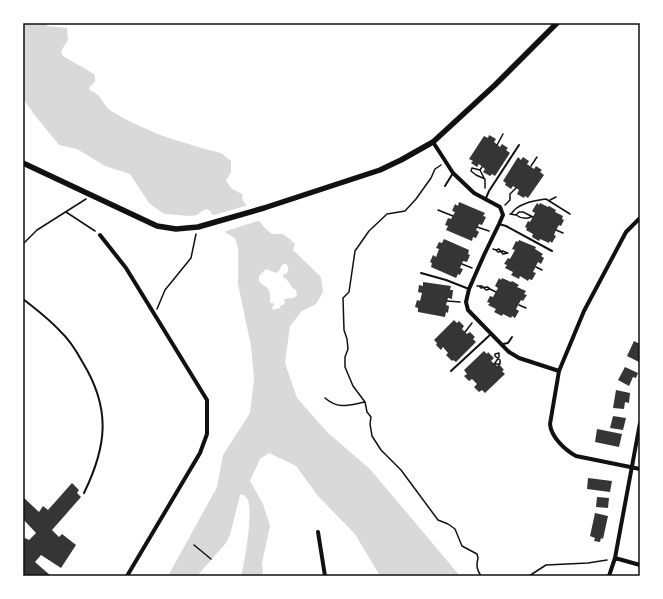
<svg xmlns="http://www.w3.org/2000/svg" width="663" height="599" viewBox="0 0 663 599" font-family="'Noto Sans',sans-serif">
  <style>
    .water { fill: #d9d9d9; fill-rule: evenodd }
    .pier { fill: #fff }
    .building { fill: #353535 }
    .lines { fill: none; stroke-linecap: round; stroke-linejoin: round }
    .path { stroke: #111; stroke-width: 1.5 }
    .service { stroke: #111; stroke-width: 2 }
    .minor { stroke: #111; stroke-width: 4 }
    .tertiary { stroke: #111; stroke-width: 5.5 }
    .neatline { fill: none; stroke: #111; stroke-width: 1.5 }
  </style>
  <rect width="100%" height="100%" fill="#fff"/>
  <path class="water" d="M 23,23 L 46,23 L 47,26 L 67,28 L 68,40 L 61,51 L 63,56 L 94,74 C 96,80 96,83 90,86 L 89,90 C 103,94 101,105 113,112 C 146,132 184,144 221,153 L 231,161 L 231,172 L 226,181 L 232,189 L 242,194 L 243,201 L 265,228 L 272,234 L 282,234 L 290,239 L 295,244 L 293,250 L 321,277 L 323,292 L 316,304 L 302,311 L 290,326 L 285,363 L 297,398 L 328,433 L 370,469 L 460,576 L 380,576 L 355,534 L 318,496 L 296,466 L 269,453 L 260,459 L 250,481 L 263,504 L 270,526 L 262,563 L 263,571 L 261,576 L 241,576 C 245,561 253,514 248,500 C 246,497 245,496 241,494 L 239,499 L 230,535 L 226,543 L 197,576 L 168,576 L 217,487 L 223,455 L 250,413 L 254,379 L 251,346 L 238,284 L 238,248 L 235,238 L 226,233 L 210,211 L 207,209 L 202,211 L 197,215 L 190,216 L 164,214 L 149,203 L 130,174 L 105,166 L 77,149 L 59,145 L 33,113 L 23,98 ZM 284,264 L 286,264 C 289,267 289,271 286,274 L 283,274 L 283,277 C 289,279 290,288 296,290 L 297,295 L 294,298 L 284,299 L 285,303 L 283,305 L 281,305 L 280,308 L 273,310 L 272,307 L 274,305 L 273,303 L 270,303 C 270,299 271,293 268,289 C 263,283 258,285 259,276 L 266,269 L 276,273 L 280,270 L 281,266 Z"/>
  <path class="pier" d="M 248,205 L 261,220 L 223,232 L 211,216 Z"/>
  <path class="building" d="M 489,135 L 496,139 L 494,142 L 500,147 L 502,144 L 508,148 L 506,150 L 510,153 L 495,176 L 492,174 L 490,176 L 483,172 L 485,169 L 479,164 L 477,167 L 471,163 L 473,161 L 469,159 L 484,136 L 488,138 Z
    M 518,157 L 521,160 L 523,157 L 529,161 L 527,164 L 534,169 L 536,166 L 542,170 L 540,172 L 544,175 L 528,198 L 525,196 L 524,198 L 517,194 L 519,190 L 513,186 L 511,189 L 505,185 L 506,183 L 503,181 Z
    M 459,202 L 485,213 L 483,216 L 486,217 L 482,225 L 479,224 L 476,230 L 479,232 L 476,238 L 473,237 L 472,241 L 446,230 L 448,226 L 445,225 L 448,218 L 451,219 L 455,212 L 452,211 L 455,204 L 458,206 Z
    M 537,203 L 539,205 L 540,203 L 548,207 L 549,206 L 556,210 L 555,212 L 563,216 L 562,219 L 564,220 L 561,226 L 559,225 L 556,230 L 554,235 L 556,236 L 552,243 L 550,241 L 549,243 L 540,239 L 539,241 L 532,237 L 533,234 L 526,230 L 527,228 L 525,227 L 528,221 L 530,222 L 535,213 L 532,211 Z
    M 444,239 L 469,250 L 468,254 L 470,255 L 467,262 L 463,261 L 460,268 L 463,269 L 460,275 L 458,274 L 456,278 L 431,267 L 432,263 L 430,262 L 433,255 L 436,257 L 439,249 L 436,248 L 439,242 L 442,243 Z
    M 519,240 L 536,247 L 535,249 L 543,254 L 541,256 L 544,258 L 541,264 L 538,262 L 533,272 L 536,273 L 532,280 L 529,279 L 528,281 L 520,276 L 519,279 L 511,275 L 513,272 L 505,268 L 507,265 L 504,264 L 508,258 L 510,259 L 515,250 L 512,249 L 516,241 L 518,242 Z
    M 499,278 L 501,280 L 502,278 L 511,282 L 512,281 L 519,285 L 517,287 L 526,291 L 524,294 L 527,295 L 523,301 L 521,300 L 516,309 L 519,311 L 515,318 L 512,316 L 511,318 L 503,314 L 502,316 L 494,312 L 496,309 L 488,305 L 490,303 L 487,302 L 490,296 L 493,297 L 498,288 L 495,286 Z
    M 423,282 L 451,286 L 450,290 L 453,290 L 452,299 L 448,298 L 446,305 L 449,306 L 448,313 L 446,312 L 445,317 L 418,312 L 418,308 L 415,307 L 417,300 L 420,301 L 422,293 L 418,292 L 419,285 L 423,286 Z
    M 454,320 L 457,323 L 459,321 L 464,326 L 462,329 L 467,334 L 470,332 L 475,337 L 473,339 L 476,342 L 456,362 L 453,360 L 452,361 L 446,355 L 448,353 L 443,347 L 441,350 L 436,345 L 437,343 L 434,340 Z
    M 634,341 L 640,344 L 639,362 L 627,356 Z
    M 484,351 L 487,354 L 488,352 L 494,358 L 491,361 L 497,366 L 499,364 L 504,370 L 502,371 L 505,374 L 485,393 L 482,390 L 479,392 L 474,387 L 477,384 L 472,379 L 469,381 L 464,376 L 467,374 L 464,370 Z
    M 625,367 L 638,373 L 636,378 L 633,377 L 629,386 L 618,380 Z
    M 616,390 L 630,393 L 629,403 L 625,402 L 624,409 L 613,408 Z
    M 613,416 L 626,418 L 623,430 L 610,428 Z
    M 597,429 L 622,434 L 619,447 L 595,442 Z
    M 588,478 L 612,481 L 610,492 L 587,489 Z
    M 72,483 L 79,490 L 77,493 L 81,497 L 52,530 L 59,537 L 62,534 L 76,545 L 61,568 L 41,555 L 35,562 L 51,576 L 23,576 L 23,542 L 25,538 L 29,540 L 36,533 L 23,519 L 23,497 L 39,512 L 43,506 L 48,510 Z
    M 597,497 L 609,498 L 608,508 L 596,507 Z
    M 595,513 L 608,516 L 603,539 L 601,538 L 600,542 L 594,541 L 595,538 L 590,536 Z"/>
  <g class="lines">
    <path class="path" d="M 497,145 L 503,134
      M 441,165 L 435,169 L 431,178 L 416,199 L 405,211 L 387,214 L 369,231 L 355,251 L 349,292 L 343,298 L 344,330 L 347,339 L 348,349 L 345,357 L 345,367 L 353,386 L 365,402 L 367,412 L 371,417 L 370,424 L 372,436 L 381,450 L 401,470 L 438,520 L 448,524 L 455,529 L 462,546 L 477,554 L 478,558 C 476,566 477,570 481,576
      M 531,166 L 537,157
      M 482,167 L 480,170 L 472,168 L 471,171 L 476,175 L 485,179 L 485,188
      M 480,170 L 484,178
      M 550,200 L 556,197
      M 505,205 L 510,200 L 510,194 L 516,188
      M 438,210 L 453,216
      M 66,212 L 95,231
      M 510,214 L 516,215 L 519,212 L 523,212 L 533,217
      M 511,214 C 518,203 534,201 546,199 L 570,214
      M 516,215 C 520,218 526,219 531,217
      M 477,227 L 489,231
      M 556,230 L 563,233
      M 23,244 L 37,230 L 86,199
      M 493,249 L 496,250 L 499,249 L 503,254 L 508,253
      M 496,250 L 498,252 L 503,251 L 507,253
      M 462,264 L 472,268
      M 536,267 L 542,270
      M 477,286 L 482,286 L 486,290 L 490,289 L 496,292
      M 480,287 L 481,288 L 487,287 L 489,288
      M 447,301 L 460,302
      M 519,305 L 526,308
      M 157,309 L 165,290 L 191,258 L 196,234
      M 465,332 L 472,323
      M 495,363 L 499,357 L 499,353
      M 494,364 L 500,364 L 500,360 L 495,356 L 495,354 L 499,353
      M 325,398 C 339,410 349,405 365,402
      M 194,545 L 211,559
      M 529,576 L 546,565 L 588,563 L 607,560"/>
    <path class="service" d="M 445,186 L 453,173
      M 486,198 L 489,191 L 519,145
      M 499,224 L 506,226 L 552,251
      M 421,273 L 446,280 L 469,289
      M 23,299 C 36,309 49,319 60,331 C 70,340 77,352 83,363 C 111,409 107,446 84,493
      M 503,344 L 508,343 L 512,337
      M 451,371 L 491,334"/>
    <path class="minor" d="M 433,142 L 453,173 L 474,193 L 500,207 L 503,215 L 499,224 L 484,255 L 469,289 L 466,302 L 468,310 L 509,352 L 519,358 L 559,371
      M 640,218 L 626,232 L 584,311 L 559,371 L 550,424 C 551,437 565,450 576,456 L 640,469
      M 100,235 L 126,268 L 207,400 L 207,434 L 200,453 L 127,576
      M 318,532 L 325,576
      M 615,558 L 640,565
      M 609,576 L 615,558 L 640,423"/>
    <path class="tertiary" d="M 23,163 L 157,226 L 176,229 L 198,227 L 212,223 L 264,208 L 380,170 L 401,160 L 433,142 L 495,85 L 557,23"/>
  </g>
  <rect width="663" height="599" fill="none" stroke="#ffffff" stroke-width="48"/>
  <rect x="24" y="24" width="615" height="551" class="neatline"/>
</svg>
